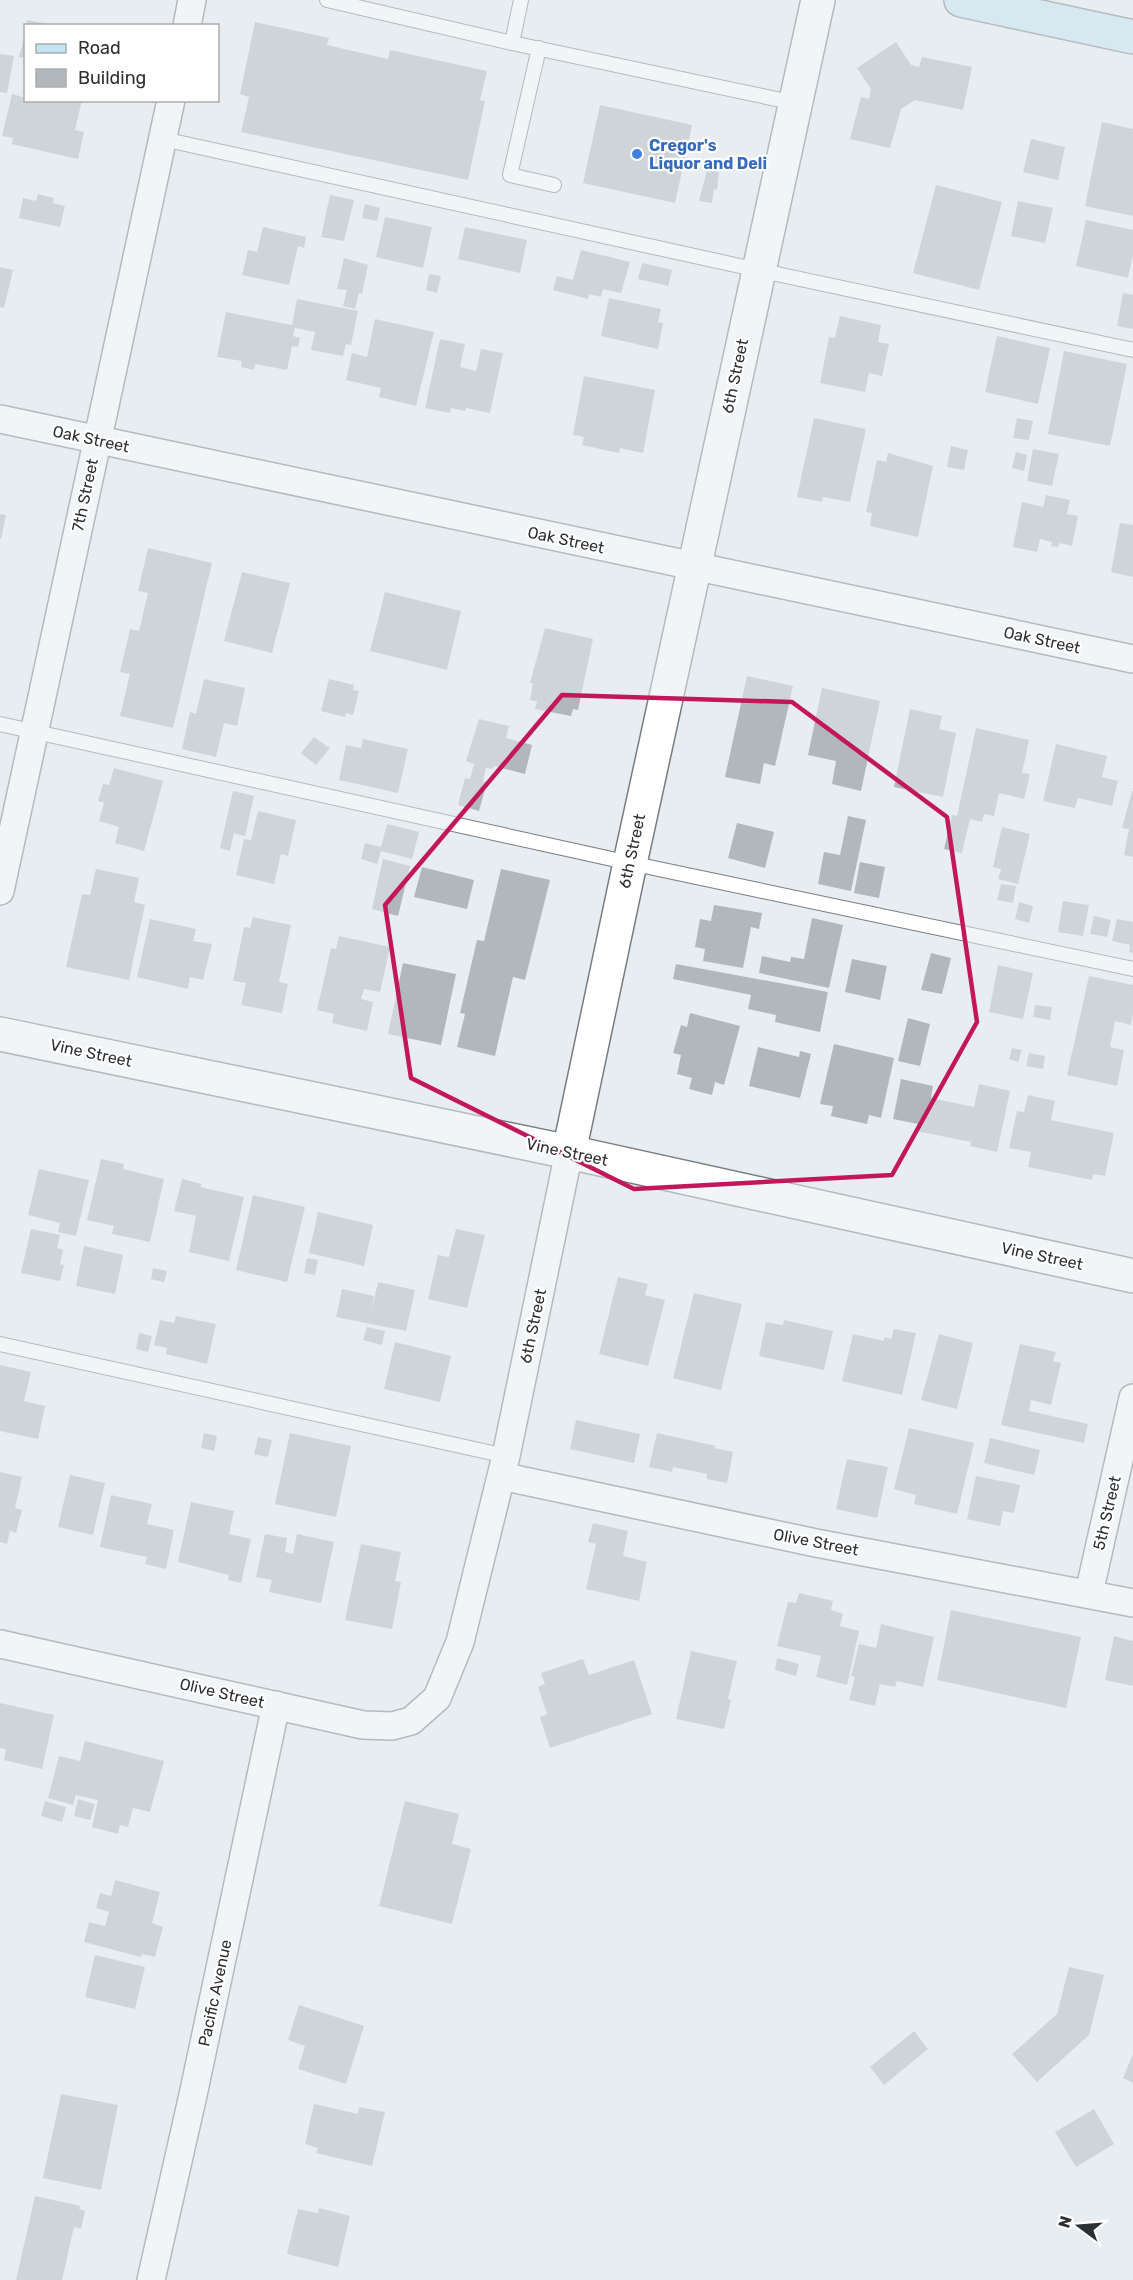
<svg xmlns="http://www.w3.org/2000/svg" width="1133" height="2280" viewBox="0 0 1133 2280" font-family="Rubik,sans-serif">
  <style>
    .building { fill: #b2b7bb }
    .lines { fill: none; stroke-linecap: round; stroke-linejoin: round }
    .service-casing { stroke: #777c80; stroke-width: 16 }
    .minor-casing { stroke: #777c80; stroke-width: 30 }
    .tertiary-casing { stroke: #777c80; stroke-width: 36 }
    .secondary-casing { stroke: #777c80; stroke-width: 36 }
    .service { stroke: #fff; stroke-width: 14 }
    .minor { stroke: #fff; stroke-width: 27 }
    .tertiary { stroke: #fff; stroke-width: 33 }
    .secondary { stroke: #c2e4f0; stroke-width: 33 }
    .marked { fill: none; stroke: #c2185b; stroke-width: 4.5; stroke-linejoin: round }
    .shop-dot { fill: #3f7fe0; stroke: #fff; stroke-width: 2 }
    .labels { text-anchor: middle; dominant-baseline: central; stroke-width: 4.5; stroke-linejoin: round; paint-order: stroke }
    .shop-label { font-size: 16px; font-weight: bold; fill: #366cbe; stroke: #fff; text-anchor: start }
    .street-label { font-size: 16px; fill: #2d2f31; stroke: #fff }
  </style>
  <rect width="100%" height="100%" fill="#e8edf1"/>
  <path class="building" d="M 27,20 L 50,24 L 50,26 L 26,26 Z
    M 255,22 L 329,38 L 327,45 L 388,59 L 390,50 L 487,71 L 480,100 L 485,101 L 468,180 L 241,132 L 249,97 L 240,94 Z
    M 26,32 L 26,58 L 19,57 Z
    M 896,42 L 911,65 L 919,67 L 922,57 L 972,67 L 963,110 L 915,100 L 901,109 L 890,148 L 850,139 L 861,97 L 869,99 L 871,89 L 857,68 Z
    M 0,54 L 14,56 L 7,93 L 0,92 Z
    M 12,94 L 26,98 L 26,100 L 82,100 L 75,130 L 84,132 L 78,159 L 12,144 L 13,138 L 2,136 Z
    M 600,105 L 692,125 L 675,203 L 583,183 Z
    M 1102,122 L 1133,129 L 1133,216 L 1085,206 Z
    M 1031,139 L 1065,147 L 1058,180 L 1023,172 Z
    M 707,170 L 719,172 L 717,190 L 714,189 L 712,203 L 699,201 Z
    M 936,185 L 1002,202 L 979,290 L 913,273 Z
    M 38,194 L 54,198 L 53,203 L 65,206 L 60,227 L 19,218 L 23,198 L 36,201 Z
    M 330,195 L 354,200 L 344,241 L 321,237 Z
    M 1018,201 L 1053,208 L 1045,243 L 1011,236 Z
    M 365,204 L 380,208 L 377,221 L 362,218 Z
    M 385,217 L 432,227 L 423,268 L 376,257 Z
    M 1086,220 L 1133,230 L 1133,255 L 1128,278 L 1076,266 Z
    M 263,227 L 306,237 L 304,248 L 298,246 L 289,285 L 242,275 L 248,250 L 257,252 Z
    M 465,227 L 527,240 L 520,273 L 458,259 Z
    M 581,250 L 630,262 L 621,293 L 603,289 L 601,297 L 589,294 L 588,299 L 553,290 L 557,276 L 573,280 Z
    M 344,258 L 368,265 L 362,294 L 359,293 L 355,309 L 343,306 L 347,290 L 337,289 Z
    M 642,263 L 672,270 L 668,286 L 638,279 Z
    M 0,267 L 13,270 L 4,308 L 0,307 Z
    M 429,274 L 441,276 L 437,293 L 426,290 Z
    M 1123,293 L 1133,295 L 1133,329 L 1117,326 Z
    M 609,298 L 661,309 L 658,322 L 663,323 L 658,349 L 601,336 Z
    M 297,299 L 358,311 L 351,345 L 346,344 L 343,356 L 311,350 L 315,332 L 295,328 L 293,336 L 300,338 L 298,347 L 292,346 L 287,370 L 255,364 L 254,370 L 241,367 L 242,361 L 217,357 L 226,312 L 292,325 Z
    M 840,316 L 881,325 L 878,342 L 889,344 L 882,376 L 869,373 L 865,392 L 820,383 L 829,337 L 835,338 Z
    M 375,319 L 434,332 L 416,406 L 379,397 L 381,388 L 346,380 L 352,353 L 367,357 Z
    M 997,336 L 1050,348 L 1038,404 L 985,392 Z
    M 440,339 L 465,344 L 460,367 L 476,371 L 481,349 L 503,353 L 490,413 L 466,408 L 465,411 L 451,408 L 450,413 L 425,408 Z
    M 1064,351 L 1127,364 L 1110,446 L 1048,434 Z
    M 584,376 L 655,390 L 643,453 L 620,448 L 619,453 L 582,445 L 584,437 L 573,435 Z
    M 814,418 L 866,429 L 850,502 L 823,497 L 822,502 L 797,497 Z
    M 1017,418 L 1033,421 L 1029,440 L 1013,438 Z
    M 951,446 L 968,450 L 964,470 L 947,467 Z
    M 1033,449 L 1059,454 L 1052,486 L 1027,481 Z
    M 1016,452 L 1027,455 L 1024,471 L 1012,468 Z
    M 888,453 L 933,466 L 918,537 L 870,526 L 872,513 L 866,512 L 877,460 L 886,462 Z
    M 1046,495 L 1070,500 L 1067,514 L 1078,516 L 1072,546 L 1060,543 L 1058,547 L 1051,546 L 1052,542 L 1040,539 L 1037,552 L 1013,547 L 1022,502 L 1043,507 Z
    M 0,514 L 6,515 L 1,539 L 0,539 Z
    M 1120,523 L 1133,525 L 1133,577 L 1111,572 Z
    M 148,548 L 212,563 L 173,728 L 120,716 L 130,674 L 120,672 L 130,629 L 139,631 L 148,593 L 138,591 Z
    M 242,572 L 290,583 L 272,653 L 224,641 Z
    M 385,592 L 461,611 L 447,670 L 370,651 Z
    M 545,628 L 593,639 L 578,710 L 573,709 L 571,716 L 535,709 L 537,701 L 530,700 L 533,683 L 530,683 Z
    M 747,676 L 793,686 L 775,766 L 764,763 L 760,784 L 725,777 Z
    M 204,679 L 245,688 L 237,726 L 224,723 L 216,757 L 182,749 L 190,712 L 196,714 Z
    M 329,679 L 354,685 L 353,690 L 359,691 L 353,715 L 346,713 L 345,717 L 321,711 Z
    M 822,688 L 880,701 L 861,791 L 832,784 L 836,761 L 808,755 Z
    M 910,709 L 942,716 L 939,729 L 956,733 L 943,797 L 894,787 Z
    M 479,719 L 509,726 L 506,738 L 532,745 L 525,774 L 494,766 L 493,769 L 486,768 L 483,781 L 487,782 L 479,811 L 458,805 L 465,778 L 470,779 L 474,764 L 466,761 Z
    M 976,728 L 1029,740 L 1022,773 L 1030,774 L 1024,799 L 999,793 L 994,816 L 984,814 L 982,822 L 970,819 L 962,853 L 944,849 L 952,815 L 957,816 Z
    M 314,737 L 330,748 L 316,765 L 301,753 Z
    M 363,739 L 408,749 L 398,793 L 339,780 L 346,745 L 361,748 Z
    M 1056,744 L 1107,756 L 1102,777 L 1118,781 L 1112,806 L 1078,798 L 1075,808 L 1043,801 Z
    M 114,768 L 163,781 L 144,851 L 115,843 L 119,827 L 99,821 L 104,803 L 98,801 L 103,784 L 109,785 Z
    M 233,791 L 254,796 L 245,836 L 234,833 L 230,851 L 220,848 Z
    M 1132,791 L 1133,791 L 1133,857 L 1124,855 L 1129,829 L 1122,828 Z
    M 258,811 L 296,820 L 288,856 L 281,854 L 274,884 L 236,875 L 244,839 L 251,840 Z
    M 848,816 L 866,820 L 851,891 L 818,884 L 824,852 L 840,855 Z
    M 737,823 L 774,832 L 765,868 L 728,858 Z
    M 387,824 L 419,832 L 412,859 L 381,851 L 377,864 L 361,859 L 365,843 L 381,847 Z
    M 1002,827 L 1030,834 L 1018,884 L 998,879 L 1001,869 L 993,867 Z
    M 383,859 L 410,866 L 398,916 L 372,909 Z
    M 860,862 L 885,867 L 879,898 L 854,893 Z
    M 422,867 L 474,880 L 467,909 L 414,897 Z
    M 96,869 L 139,878 L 134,902 L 145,905 L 129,980 L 66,967 L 82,894 L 90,895 Z
    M 501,869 L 550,880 L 525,980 L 513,977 L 495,1056 L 457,1047 L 465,1014 L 460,1013 L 477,940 L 484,941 Z
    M 1001,884 L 1016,886 L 1013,903 L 997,900 Z
    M 1063,901 L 1089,905 L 1083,936 L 1058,932 Z
    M 1019,902 L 1033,906 L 1029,923 L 1015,919 Z
    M 714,905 L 762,913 L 759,929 L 751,927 L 743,968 L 703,961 L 705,949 L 695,947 L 700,919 L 711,921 Z
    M 1094,916 L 1111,920 L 1107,937 L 1090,934 Z
    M 253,917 L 291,925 L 279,982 L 288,984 L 282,1013 L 241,1005 L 246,983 L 233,981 L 244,927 L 250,928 Z
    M 812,918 L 843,925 L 829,988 L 759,973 L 762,956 L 790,962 L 791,957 L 804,959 Z
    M 150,919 L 196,929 L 193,941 L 212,944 L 203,980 L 190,977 L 188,989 L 137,977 Z
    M 1117,919 L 1133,922 L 1133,953 L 1129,952 L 1130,945 L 1112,941 Z
    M 339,936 L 390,947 L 380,992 L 364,989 L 361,999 L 373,1002 L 367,1031 L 332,1023 L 334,1014 L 317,1010 L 331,948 L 336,949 Z
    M 931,953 L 951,958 L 942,994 L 921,990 Z
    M 852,959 L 887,966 L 880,1000 L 845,992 Z
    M 403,963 L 456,974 L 441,1045 L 388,1034 Z
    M 676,964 L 828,992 L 820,1032 L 775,1022 L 776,1015 L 748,1009 L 751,995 L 673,979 Z
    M 998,965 L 1033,973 L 1023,1019 L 989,1012 Z
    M 1089,976 L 1133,985 L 1133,1013 L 1131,1025 L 1115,1021 L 1110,1047 L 1124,1050 L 1117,1086 L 1067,1075 Z
    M 1035,1005 L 1052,1007 L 1050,1020 L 1033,1017 Z
    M 690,1013 L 740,1026 L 724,1085 L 715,1082 L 712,1095 L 689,1089 L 692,1078 L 677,1074 L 681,1055 L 673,1053 L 681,1025 L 687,1027 Z
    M 908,1018 L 930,1024 L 920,1066 L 898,1061 Z
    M 834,1044 L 894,1058 L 881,1118 L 869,1115 L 867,1124 L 831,1116 L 833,1106 L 820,1104 Z
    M 758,1047 L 799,1057 L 800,1051 L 811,1054 L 800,1098 L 749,1086 Z
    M 1012,1048 L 1022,1050 L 1018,1062 L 1009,1059 Z
    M 1029,1053 L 1045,1056 L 1043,1069 L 1026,1066 Z
    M 901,1079 L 933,1086 L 931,1098 L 974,1107 L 979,1084 L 1010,1091 L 997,1152 L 970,1146 L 971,1142 L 916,1131 L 918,1124 L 893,1119 Z
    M 1028,1095 L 1055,1101 L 1051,1120 L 1114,1133 L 1105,1176 L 1093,1174 L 1092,1180 L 1028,1167 L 1031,1152 L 1009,1148 L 1017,1111 L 1024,1112 Z
    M 101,1159 L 124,1164 L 123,1169 L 164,1179 L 150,1242 L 112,1234 L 114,1226 L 87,1220 Z
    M 39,1169 L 89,1180 L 76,1236 L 58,1232 L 60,1223 L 28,1215 Z
    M 182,1179 L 202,1184 L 200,1187 L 244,1197 L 229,1261 L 189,1252 L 196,1216 L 174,1211 Z
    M 253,1195 L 305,1207 L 287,1282 L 236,1270 Z
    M 318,1212 L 373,1225 L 364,1266 L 309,1253 Z
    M 31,1229 L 60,1235 L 57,1248 L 63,1250 L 60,1264 L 64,1265 L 60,1281 L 21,1273 Z
    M 456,1229 L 485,1235 L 467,1308 L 428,1299 L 438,1255 L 449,1257 Z
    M 84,1246 L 123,1255 L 115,1294 L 76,1286 Z
    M 307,1258 L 318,1260 L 315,1275 L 304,1273 Z
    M 153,1268 L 167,1271 L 164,1282 L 151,1279 Z
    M 618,1277 L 648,1284 L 645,1295 L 665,1300 L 648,1366 L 599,1354 Z
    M 378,1282 L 415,1290 L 406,1331 L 336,1317 L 342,1289 L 374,1296 L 371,1313 Z
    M 694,1293 L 742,1304 L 721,1390 L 673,1378 Z
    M 176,1316 L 216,1324 L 207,1364 L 166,1354 L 167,1348 L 154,1345 L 160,1320 L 174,1323 Z
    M 784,1320 L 833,1331 L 824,1370 L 759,1356 L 766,1322 L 783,1325 Z
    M 367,1327 L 385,1331 L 382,1345 L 363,1340 Z
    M 894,1329 L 916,1333 L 902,1395 L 842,1381 L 853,1334 L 884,1341 L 884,1337 L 891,1339 Z
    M 139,1333 L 152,1336 L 148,1352 L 136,1349 Z
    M 939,1334 L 973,1343 L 957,1409 L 921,1400 Z
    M 395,1342 L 451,1356 L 440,1402 L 384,1389 Z
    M 1020,1344 L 1056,1352 L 1053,1361 L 1061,1363 L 1051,1405 L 1031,1400 L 1029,1411 L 1088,1424 L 1084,1443 L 1001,1425 Z
    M 0,1365 L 31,1372 L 24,1401 L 45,1406 L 38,1439 L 0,1431 Z
    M 576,1420 L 640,1434 L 634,1463 L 570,1449 Z
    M 909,1428 L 974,1443 L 957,1514 L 914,1504 L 916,1495 L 894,1489 Z
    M 204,1433 L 217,1436 L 214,1451 L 201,1448 Z
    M 290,1433 L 351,1446 L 336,1517 L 275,1504 Z
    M 657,1433 L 716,1446 L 714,1448 L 733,1452 L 727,1483 L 707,1479 L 707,1474 L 673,1467 L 672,1472 L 649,1467 Z
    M 258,1437 L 272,1440 L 268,1457 L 254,1454 Z
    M 990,1438 L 1040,1450 L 1034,1475 L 984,1463 Z
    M 847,1459 L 888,1467 L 877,1518 L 836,1509 Z
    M 0,1472 L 22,1477 L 15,1508 L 22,1510 L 16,1533 L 10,1531 L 7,1544 L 0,1542 Z
    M 70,1475 L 105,1483 L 93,1535 L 58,1527 Z
    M 976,1476 L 1020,1485 L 1014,1513 L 1003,1511 L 1000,1526 L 967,1519 Z
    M 111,1495 L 152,1504 L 147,1524 L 174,1530 L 166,1569 L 145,1564 L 147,1557 L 100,1547 Z
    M 191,1502 L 234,1511 L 229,1534 L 251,1539 L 241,1583 L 228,1580 L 229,1575 L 178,1562 Z
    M 593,1523 L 628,1531 L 623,1556 L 647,1562 L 639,1601 L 586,1589 L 596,1544 L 588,1542 Z
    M 265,1534 L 287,1538 L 285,1552 L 293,1554 L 297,1534 L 334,1542 L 321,1603 L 269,1592 L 272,1580 L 256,1577 Z
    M 361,1544 L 401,1552 L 395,1581 L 401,1582 L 392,1629 L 345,1620 Z
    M 799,1593 L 833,1601 L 831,1610 L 843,1614 L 840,1626 L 859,1631 L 847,1685 L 816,1677 L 821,1656 L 777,1646 L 788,1602 L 796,1603 Z
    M 951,1610 L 1081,1637 L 1066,1708 L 937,1680 Z
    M 881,1624 L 934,1637 L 923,1687 L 897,1681 L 895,1687 L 880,1684 L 875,1706 L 849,1700 L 855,1677 L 851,1676 L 859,1644 L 876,1648 Z
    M 1114,1636 L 1133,1641 L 1133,1686 L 1105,1680 Z
    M 691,1651 L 737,1661 L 728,1699 L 731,1700 L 724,1729 L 676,1719 Z
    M 777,1658 L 799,1664 L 796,1676 L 775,1670 Z
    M 583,1659 L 589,1675 L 634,1660 L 652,1714 L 550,1748 L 540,1717 L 547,1714 L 538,1687 L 545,1684 L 541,1673 Z
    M 0,1703 L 54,1715 L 42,1769 L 4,1760 L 6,1749 L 0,1748 Z
    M 85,1741 L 164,1761 L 150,1812 L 133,1808 L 128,1827 L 120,1825 L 118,1834 L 92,1827 L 98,1800 L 76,1795 L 73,1805 L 48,1798 L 59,1756 L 80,1761 Z
    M 78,1799 L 95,1804 L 90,1820 L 74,1816 Z
    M 45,1801 L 66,1807 L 62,1822 L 41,1816 Z
    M 405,1801 L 459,1814 L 452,1844 L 471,1849 L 452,1924 L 379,1906 Z
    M 115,1880 L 160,1892 L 152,1923 L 163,1927 L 155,1957 L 142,1954 L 141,1957 L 84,1942 L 89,1922 L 105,1926 L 109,1912 L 96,1908 L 100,1893 L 111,1896 Z
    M 95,1955 L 145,1967 L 135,2009 L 85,1997 Z
    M 1069,1967 L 1104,1975 L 1089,2035 L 1037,2082 L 1012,2054 L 1057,2014 Z
    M 299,2005 L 364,2026 L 346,2084 L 298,2069 L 305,2046 L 288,2040 Z
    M 914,2031 L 928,2049 L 884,2085 L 870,2067 Z
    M 1133,2054 L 1133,2083 L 1123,2078 Z
    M 61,2094 L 118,2105 L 101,2190 L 43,2178 Z
    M 314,2104 L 358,2114 L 359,2107 L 385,2112 L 372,2166 L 316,2153 L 318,2148 L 305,2144 Z
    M 1094,2109 L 1114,2144 L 1076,2167 L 1055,2132 Z
    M 35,2196 L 80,2206 L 79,2209 L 85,2211 L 81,2229 L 74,2227 L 62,2280 L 16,2280 Z
    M 319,2208 L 350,2216 L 338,2267 L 287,2254 L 298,2209 L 318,2213 Z"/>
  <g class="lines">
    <g class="service-casing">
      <path id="service" d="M 327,0 L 512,43
        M 521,0 L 512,43 L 795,103
        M 539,48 L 510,175 L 554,185
        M 163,139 L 758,270 L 1133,350
        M 0,724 L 630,863 L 1133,969
        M 0,1344 L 506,1456"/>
    </g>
    <g class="minor-casing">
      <path id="minor" d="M 187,26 L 192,0
        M 0,419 L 1133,659
        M 0,891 L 171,100
        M 501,1476 L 816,1543 L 1133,1603
        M 1089,1593 L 1133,1398
        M 0,1644 L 363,1725 L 392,1726 L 411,1721 L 437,1698 L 460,1642 L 506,1456 L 569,1152
        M 151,2280 L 193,2095 L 276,1705"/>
    </g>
    <g class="tertiary-casing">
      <path id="tertiary" d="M 0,1034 L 569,1152 L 1133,1276
        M 569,1152 L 630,863 L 818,0"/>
    </g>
    <g class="secondary-casing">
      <path id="secondary" d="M 961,0 L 1133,37"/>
    </g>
    <use href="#service" class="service"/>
    <use href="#minor" class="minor"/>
    <use href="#tertiary" class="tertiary"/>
    <use href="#secondary" class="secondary"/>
  </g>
  <path d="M0 0H1133V2280H0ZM 562,695 L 792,702 L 947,817 L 977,1022 L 892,1175 L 634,1189 L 411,1078 L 385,905 Z" fill="#e8edf1" fill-opacity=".55" fill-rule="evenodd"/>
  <path class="marked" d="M 562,695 L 792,702 L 947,817 L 977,1022 L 892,1175 L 634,1189 L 411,1078 L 385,905 Z"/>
  <circle class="shop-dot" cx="637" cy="154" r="6"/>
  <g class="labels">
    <g class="shop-label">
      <text x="649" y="145">Cregor's<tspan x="649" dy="18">Liquor and Deli</tspan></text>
    </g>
    <g class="street-label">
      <text transform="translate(735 376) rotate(-78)">6th Street</text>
      <text transform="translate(91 439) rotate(12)">Oak Street</text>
      <text transform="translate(85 495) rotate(-78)">7th Street</text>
      <text transform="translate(566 540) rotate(12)">Oak Street</text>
      <text transform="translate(1042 640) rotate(12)">Oak Street</text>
      <text transform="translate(632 851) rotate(-78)">6th Street</text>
      <text transform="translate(91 1053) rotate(12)">Vine Street</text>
      <text transform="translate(567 1152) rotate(12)">Vine Street</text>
      <text transform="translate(1042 1256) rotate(12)">Vine Street</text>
      <text transform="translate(533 1326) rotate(-78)">6th Street</text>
      <text transform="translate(1107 1513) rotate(-77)">5th Street</text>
      <text transform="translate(816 1542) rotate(11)">Olive Street</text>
      <text transform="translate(222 1693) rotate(13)">Olive Street</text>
      <text transform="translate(215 1993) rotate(-78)">Pacific Avenue</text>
    </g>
  </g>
  <rect x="24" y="24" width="195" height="78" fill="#ffffff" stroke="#abacad" stroke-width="1.5"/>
  <rect x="36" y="44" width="30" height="9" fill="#c2e4f0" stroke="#abacad" stroke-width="1.5"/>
  <text x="78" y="54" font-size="18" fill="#2d2f31">Road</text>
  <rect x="36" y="69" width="30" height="18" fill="#b2b7bb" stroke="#abacad" stroke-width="1.5"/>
  <text x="78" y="84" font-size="18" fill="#2d2f31">Building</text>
  <g transform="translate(1079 2226) rotate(286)" stroke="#ffffff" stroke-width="4.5" paint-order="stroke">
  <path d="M0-4.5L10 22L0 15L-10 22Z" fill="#2d2f31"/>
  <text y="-9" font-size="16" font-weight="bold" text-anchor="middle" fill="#2d2f31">N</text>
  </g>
</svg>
